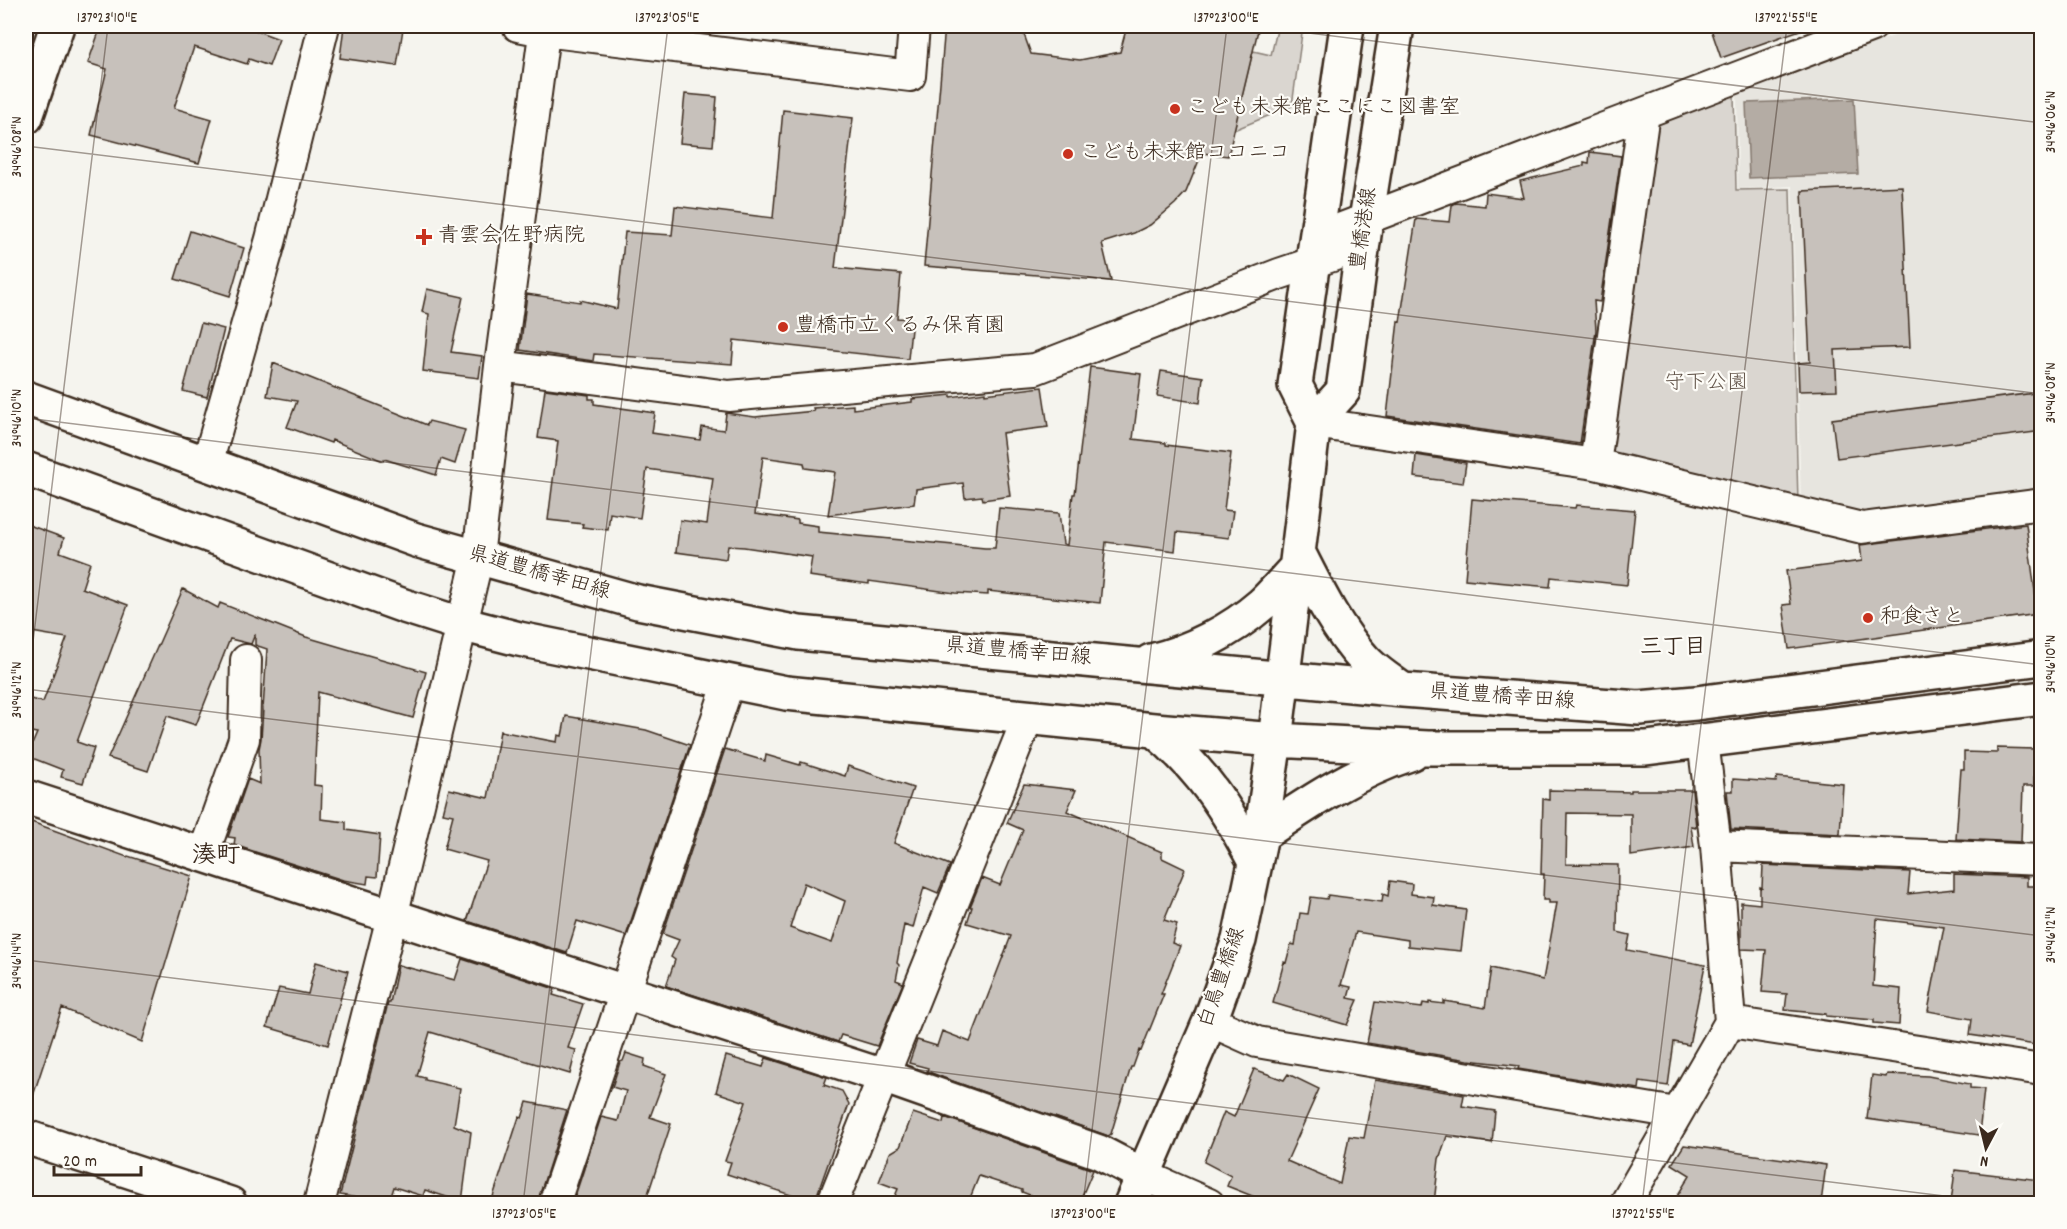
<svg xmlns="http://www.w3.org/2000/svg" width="2067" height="1229" viewBox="0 0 2067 1229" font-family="Dekko,'Klee One',sans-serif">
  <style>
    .built { fill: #e7e5df }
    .green { fill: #dad6d0; stroke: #8a8077; stroke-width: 1.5 }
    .water { fill: #b4aca4; stroke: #84786e; stroke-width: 1.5 }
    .building { fill: #c7c1bb; stroke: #3b2a1e; stroke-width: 1.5; fill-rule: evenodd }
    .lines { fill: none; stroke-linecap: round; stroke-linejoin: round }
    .minor-casing { stroke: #3b2a1e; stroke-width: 34 }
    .tertiary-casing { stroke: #3b2a1e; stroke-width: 38 }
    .secondary-casing { stroke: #3b2a1e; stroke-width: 38 }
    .minor { stroke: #fdfcf7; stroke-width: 30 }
    .tertiary { stroke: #fdfcf7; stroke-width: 33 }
    .secondary { stroke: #fdfcf7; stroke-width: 33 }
    .ticks { fill: none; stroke: #3b2a1e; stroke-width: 1.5; stroke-opacity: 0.45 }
    .poi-dot { fill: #c8321e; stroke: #fdfcf7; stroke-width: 2 }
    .labels { text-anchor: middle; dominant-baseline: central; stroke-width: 4.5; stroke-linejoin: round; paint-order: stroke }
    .poi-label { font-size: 21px; fill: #3b2a1e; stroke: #fdfcf7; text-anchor: start }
    .street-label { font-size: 21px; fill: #3b2a1e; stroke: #fdfcf7 }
    .park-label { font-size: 21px; fill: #63554a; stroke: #fdfcf7 }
    .neighbourhood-label { font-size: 22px; font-weight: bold; fill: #3b2a1e; stroke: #fdfcf7 }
    .quarter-label { font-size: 24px; font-weight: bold; fill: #3b2a1e; stroke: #fdfcf7 }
    .neatline { fill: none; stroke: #3b2a1e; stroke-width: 2 }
    .ticks-label { font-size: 15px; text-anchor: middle; fill: #3b2a1e }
  </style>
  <rect width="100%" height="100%" fill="#f5f4ee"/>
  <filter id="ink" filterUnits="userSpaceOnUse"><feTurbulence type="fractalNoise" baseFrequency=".0167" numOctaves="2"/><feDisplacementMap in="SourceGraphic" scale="12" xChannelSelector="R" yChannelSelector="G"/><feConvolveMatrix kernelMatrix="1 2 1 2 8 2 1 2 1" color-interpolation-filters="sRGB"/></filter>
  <g filter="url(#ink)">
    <path class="built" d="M 1922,26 L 2041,26 L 2041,492 L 1856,518 L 1801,504 L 1792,186 L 1738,189 L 1737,92 Z"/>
    <path class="green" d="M 1278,26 L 1303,26 L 1292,106 L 1234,130 L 1253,51 L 1271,55 Z
      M 1734,93 L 1736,190 L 1790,189 L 1798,503 L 1614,459 L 1607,447 L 1651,121 Z"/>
    <path class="water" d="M 1854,99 L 1858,174 L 1749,178 L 1746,103 Z"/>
    <path class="building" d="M 101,26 L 259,26 L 257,31 L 279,39 L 269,66 L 249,59 L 247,64 L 194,47 L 174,108 L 212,119 L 199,163 L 91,135 L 107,69 L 88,63 Z
      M 344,26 L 377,26 L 403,29 L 397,66 L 340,58 Z
      M 945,26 L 1021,26 L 1031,54 L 1080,60 L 1120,52 L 1127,26 L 1259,26 L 1228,156 L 1202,153 L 1186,192 L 1175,204 L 1150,225 L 1134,233 L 1102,243 L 1111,281 L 924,266 Z
      M 1710,26 L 1803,26 L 1803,29 L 1721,58 Z
      M 685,94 L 717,97 L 713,146 L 680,143 Z
      M 783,110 L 853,118 L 835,268 L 901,274 L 897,318 L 912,319 L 908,359 L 734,340 L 732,364 L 594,354 L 593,361 L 520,350 L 527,294 L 580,302 L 580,300 L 617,309 L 625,232 L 672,235 L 675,206 L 773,218 Z
      M 1590,152 L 1621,156 L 1600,302 L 1594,301 L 1596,330 L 1580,444 L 1387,416 L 1398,321 L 1400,322 L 1416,219 L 1450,222 L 1452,205 L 1456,203 L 1485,206 L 1486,193 L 1524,198 L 1520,181 L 1584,166 L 1584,162 L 1589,163 Z
      M 1902,186 L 1910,347 L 1835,350 L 1837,390 L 1799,391 L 1798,363 L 1810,362 L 1802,191 Z
      M 190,231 L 244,248 L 230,296 L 175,279 Z
      M 427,289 L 463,297 L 451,352 L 482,356 L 479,378 L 423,371 L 429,314 L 422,312 Z
      M 201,323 L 224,329 L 207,397 L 183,391 Z
      M 273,363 L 427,425 L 429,421 L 465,430 L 455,464 L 441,459 L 436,475 L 384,459 L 383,461 L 332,440 L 331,443 L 287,427 L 297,401 L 267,396 Z
      M 1090,367 L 1141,374 L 1133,439 L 1166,443 L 1166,445 L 1231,453 L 1224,510 L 1233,511 L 1229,538 L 1177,532 L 1175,551 L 1106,542 L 1100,603 L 988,591 L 988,595 L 955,593 L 869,581 L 869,584 L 809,576 L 812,557 L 744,547 L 728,546 L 726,559 L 676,552 L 680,520 L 707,524 L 713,478 L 647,469 L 640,518 L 610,513 L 608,530 L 582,527 L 583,524 L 548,520 L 558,441 L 538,438 L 545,389 L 589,395 L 589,399 L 594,399 L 594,404 L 655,413 L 652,433 L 700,440 L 702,427 L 724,430 L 726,413 L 755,417 L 814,411 L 813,408 L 853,405 L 853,409 L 912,402 L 912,399 L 951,395 L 951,397 L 985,392 L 985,394 L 1042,387 L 1048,427 L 1002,433 L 1010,496 L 983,500 L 982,496 L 965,498 L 963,483 L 916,489 L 914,504 L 828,515 L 835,472 L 805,468 L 804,463 L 763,457 L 755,514 L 798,520 L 798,523 L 818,526 L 818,532 L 985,548 L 995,548 L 999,508 L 1059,513 L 1063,544 L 1067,545 L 1073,494 L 1075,494 Z
      M 1161,371 L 1203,377 L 1200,403 L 1157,396 Z
      M 2042,392 L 2042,431 L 1837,458 L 1832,419 Z
      M 1416,455 L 1466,463 L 1463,483 L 1414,477 Z
      M 1472,499 L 1575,508 L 1576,505 L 1635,510 L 1627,585 L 1551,577 L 1550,587 L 1465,579 Z
      M 26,524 L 64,538 L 60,552 L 90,563 L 82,588 L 128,605 L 77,742 L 94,748 L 83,783 L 61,777 L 63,770 L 27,756 L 37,733 L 26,731 L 26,698 L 43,702 L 67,638 L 26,631 Z
      M 2026,524 L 2038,614 L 1789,649 L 1783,605 L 1791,604 L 1786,571 L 1862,561 L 1860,545 Z
      M 183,589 L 218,608 L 220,603 L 306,637 L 426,672 L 413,718 L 318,692 L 314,785 L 322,786 L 321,819 L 346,822 L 346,830 L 380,835 L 377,877 L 368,876 L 367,884 L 343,880 L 234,845 L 235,838 L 228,837 L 248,779 L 260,784 L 259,749 L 261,739 L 267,649 L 255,645 L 255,634 L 251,644 L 230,639 L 196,725 L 167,716 L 148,771 L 108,758 Z
      M 566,716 L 646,730 L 690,745 L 626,936 L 577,921 L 567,953 L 467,921 L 487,861 L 444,849 L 453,815 L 443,813 L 449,789 L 488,798 L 500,731 L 557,742 L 558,735 L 562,736 Z
      M 1997,748 L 2035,749 L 2034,786 L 2023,786 L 2021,842 L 1956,839 L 1961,769 L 1964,769 L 1964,752 L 1997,753 Z
      M 725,749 L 765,761 L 766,755 L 800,765 L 801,762 L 845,776 L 848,766 L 913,788 L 894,843 L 950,865 L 938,893 L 924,887 L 913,928 L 904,925 L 897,963 L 899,965 L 896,980 L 903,983 L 877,1046 L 841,1035 L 838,1042 L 666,986 L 675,960 L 671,957 L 679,940 L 663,934 ZM 804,883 L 845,901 L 832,943 L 790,928 Z
      M 1777,777 L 1843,784 L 1840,834 L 1731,829 L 1727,791 L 1733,791 L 1733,779 L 1776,782 Z
      M 1024,784 L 1076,790 L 1067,811 L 1162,852 L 1162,858 L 1185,869 L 1164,920 L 1177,924 L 1172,943 L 1180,946 L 1161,994 L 1164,994 L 1141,1051 L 1139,1050 L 1133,1067 L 1131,1067 L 1111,1134 L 1108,1136 L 944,1078 L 927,1071 L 928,1068 L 909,1063 L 917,1040 L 937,1046 L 942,1031 L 970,1042 L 1011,936 L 967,923 L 972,907 L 970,907 L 982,878 L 1000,885 L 1023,830 L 1007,823 Z
      M 1549,790 L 1631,792 L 1631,790 L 1692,790 L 1696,827 L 1691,826 L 1694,847 L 1631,856 L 1631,814 L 1567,813 L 1566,864 L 1618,865 L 1617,932 L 1630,935 L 1627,950 L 1705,965 L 1689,1045 L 1674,1042 L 1668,1086 L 1640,1082 L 1639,1089 L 1518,1069 L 1519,1066 L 1468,1060 L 1367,1043 L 1375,1002 L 1422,1008 L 1423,1003 L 1429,1004 L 1429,1002 L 1444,1004 L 1444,1001 L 1485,1008 L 1491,968 L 1543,980 L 1557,903 L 1549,903 L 1549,900 L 1543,900 L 1544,874 L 1541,874 L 1543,799 L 1549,800 Z
      M 26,820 L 127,857 L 128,856 L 192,876 L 142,1042 L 62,1008 L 30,1105 L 26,1104 Z
      M 1763,865 L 1910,872 L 1908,894 L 1954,889 L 1954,874 L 2027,877 L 2027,886 L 2042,886 L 2042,1046 L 1970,1035 L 1972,1019 L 1928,1011 L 1944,927 L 1877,919 L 1873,986 L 1901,989 L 1899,1025 L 1874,1023 L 1874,1020 L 1826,1016 L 1826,1014 L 1785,1010 L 1787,994 L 1762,992 L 1766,950 L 1741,949 L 1741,902 L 1760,904 L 1760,887 L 1762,888 Z
      M 1390,881 L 1412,884 L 1411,894 L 1434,897 L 1433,905 L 1466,910 L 1461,951 L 1408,946 L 1408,940 L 1356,932 L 1341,985 L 1351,987 L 1348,998 L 1358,1000 L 1347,1025 L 1273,1003 L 1284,962 L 1286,963 L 1291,944 L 1295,945 L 1300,913 L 1308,914 L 1311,897 L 1327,899 L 1328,895 L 1382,902 L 1383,894 L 1388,896 Z
      M 462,959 L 555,989 L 553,995 L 583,1004 L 568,1048 L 576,1050 L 570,1074 L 430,1032 L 417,1076 L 425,1078 L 425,1080 L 460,1088 L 454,1125 L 471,1132 L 462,1202 L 425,1190 L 423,1196 L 394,1187 L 389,1203 L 340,1195 L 388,1003 L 390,1003 L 398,965 L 455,980 Z
      M 316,962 L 348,971 L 328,1045 L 267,1027 L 279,988 L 308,994 Z
      M 626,1053 L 645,1059 L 644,1066 L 666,1074 L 650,1117 L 671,1124 L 645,1203 L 588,1203 L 574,1199 L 601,1117 L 618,1121 L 626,1091 L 612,1087 L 620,1062 L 623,1061 Z
      M 726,1056 L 763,1067 L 766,1058 L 827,1077 L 824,1085 L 842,1091 L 849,1104 L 817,1195 L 806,1200 L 727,1174 L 731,1162 L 725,1161 L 746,1102 L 716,1092 Z
      M 1254,1069 L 1284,1080 L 1288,1074 L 1319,1089 L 1287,1161 L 1340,1184 L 1349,1136 L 1364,1138 L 1375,1080 L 1464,1095 L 1462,1106 L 1495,1111 L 1492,1143 L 1447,1136 L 1439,1159 L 1434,1203 L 1270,1203 L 1227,1186 L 1231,1176 L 1204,1162 L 1224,1112 L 1234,1117 Z
      M 1887,1074 L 1928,1076 L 1970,1084 L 1970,1088 L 1984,1089 L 1979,1135 L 1867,1119 L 1872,1075 L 1886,1077 Z
      M 527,1102 L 567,1110 L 537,1203 L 491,1203 L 519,1117 L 522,1118 Z
      M 913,1113 L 943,1123 L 944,1117 L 1093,1170 L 1079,1203 L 1050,1203 L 1022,1192 L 1022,1190 L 979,1176 L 968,1203 L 892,1203 L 898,1189 L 879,1182 L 890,1153 L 900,1147 Z
      M 1684,1145 L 1826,1165 L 1821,1203 L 1673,1203 L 1690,1175 L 1672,1164 Z
      M 1955,1170 L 2042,1180 L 2042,1203 L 1951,1203 Z"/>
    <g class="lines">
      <g class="minor-casing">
        <path id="minor" d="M 518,26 L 544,31 L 910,76 L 914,26
          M 1316,238 L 1872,26
          M 500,366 L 729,396 L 1035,369 L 1279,274 L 1362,246
          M 1314,423 L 1595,464 L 1862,528 L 2042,504
          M 207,464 L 271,239 L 324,26
          M 1595,464 L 1644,113
          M 1716,846 L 2042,860
          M 203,855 L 244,739 L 246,660
          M 1210,1021 L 1257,1042 L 1676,1113
          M 1730,1022 L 2042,1070
          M 1143,1175 L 1209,1204
          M 319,1204 L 392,917 L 478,557 L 500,366 L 545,26
          M 554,1204 L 729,682
          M 832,1204 L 1028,717
          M 1625,1204 L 1730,1022 L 1716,846 L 1703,741"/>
      </g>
      <g class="tertiary-casing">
        <path id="tertiary" d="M 26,117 L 57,26
          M 26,797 L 883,1076 L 1099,1152 L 1143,1175
          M 26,1137 L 230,1204"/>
      </g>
      <g class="secondary-casing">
        <path id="secondary" d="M 26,398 L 416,540 L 638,602 L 799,633 L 1403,690 L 1639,708 L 1696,703 L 2042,658
          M 1314,423 L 1343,391 L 1366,220 L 1397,26
          M 26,469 L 404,606 L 461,624 L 519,639 L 786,693 L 1154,730 L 1275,740 L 1428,748 L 1646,748 L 2042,698
          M 1298,552 C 1317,589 1335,627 1363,658 C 1374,671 1389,680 1403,690
          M 1151,661 C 1190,652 1231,631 1262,604 C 1274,593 1285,579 1297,567
          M 1154,730 C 1201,768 1228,810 1255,862
          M 1261,835 C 1311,801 1355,772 1412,753
          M 1131,1204 L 1210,1021 L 1239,940 L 1261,835 L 1275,740 L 1314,423 L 1295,385 L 1347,26"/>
      </g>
      <use href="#minor" class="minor"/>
      <use href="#tertiary" class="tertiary"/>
      <use href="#secondary" class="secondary"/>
    </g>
  </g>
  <path class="ticks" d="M 1251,26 L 2042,123M 26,146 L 2042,394M 26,418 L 2042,665M 26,689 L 2042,936M 26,699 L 108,26M 26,960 L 2009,1204M 523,1204 L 668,26M 1083,1204 L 1227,26M 1642,1204 L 1787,26"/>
  <g class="poi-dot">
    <circle cx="1175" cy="109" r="6"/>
    <circle cx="1068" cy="154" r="6"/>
    <path d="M421 228h6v6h6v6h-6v6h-6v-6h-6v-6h6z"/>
    <circle cx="783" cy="327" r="6"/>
    <circle cx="1868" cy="618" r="6"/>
  </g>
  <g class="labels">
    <g class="poi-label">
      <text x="1187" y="109">こども未来館ここにこ図書室</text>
      <text x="1080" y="154">こども未来館ココニコ</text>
      <text x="438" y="237">青雲会佐野病院</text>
      <text x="795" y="327">豊橋市立くるみ保育園</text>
      <text x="1880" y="618">和食さと</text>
    </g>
    <g class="street-label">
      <text transform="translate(1365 229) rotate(-82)">豊橋港線</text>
      <text transform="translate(539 574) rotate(16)">県道豊橋幸田線</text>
      <text transform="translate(1018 653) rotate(5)">県道豊橋幸田線</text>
      <text transform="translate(1502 698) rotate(4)">県道豊橋幸田線</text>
      <text transform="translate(1223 978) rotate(-71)">白鳥豊橋線</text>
    </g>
    <g class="park-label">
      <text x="1706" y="384">守下公園</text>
    </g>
    <g class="neighbourhood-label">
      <text x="1673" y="648">三丁目</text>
    </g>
    <g class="quarter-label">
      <text x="216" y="857">湊町</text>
    </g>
  </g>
  <rect width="2067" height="1229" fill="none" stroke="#fdfcf7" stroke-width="66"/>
  <g transform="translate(1986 1148) rotate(187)" stroke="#fdfcf7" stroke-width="4.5" paint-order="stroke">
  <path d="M0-4.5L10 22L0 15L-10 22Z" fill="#3b2a1e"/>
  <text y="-9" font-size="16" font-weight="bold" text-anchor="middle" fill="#3b2a1e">N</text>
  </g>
  <path d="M54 1166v9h87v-9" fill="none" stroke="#3b2a1e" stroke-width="3"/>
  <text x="63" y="1166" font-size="18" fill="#3b2a1e" stroke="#fdfcf7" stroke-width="4.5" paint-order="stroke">20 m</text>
  <rect x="33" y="33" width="2001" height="1163" class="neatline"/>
  <g class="ticks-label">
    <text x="107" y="22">137°23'10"E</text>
    <text x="667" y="22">137°23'05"E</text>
    <text x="1226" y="22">137°23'00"E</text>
    <text x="1786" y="22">137°22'55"E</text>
    <text transform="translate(2050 122) rotate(-90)" y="5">34°46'06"N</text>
    <text transform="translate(16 147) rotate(-90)" y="5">34°46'08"N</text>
    <text transform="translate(2050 393) rotate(-90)" y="5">34°46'08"N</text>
    <text transform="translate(16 418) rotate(-90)" y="5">34°46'10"N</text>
    <text transform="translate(2050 664) rotate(-90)" y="5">34°46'10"N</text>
    <text transform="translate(16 690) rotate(-90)" y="5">34°46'12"N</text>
    <text transform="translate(2050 935) rotate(-90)" y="5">34°46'12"N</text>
    <text transform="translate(16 961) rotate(-90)" y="5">34°46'14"N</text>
    <text x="524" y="1218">137°23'05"E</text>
    <text x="1083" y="1218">137°23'00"E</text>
    <text x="1643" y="1218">137°22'55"E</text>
  </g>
</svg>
